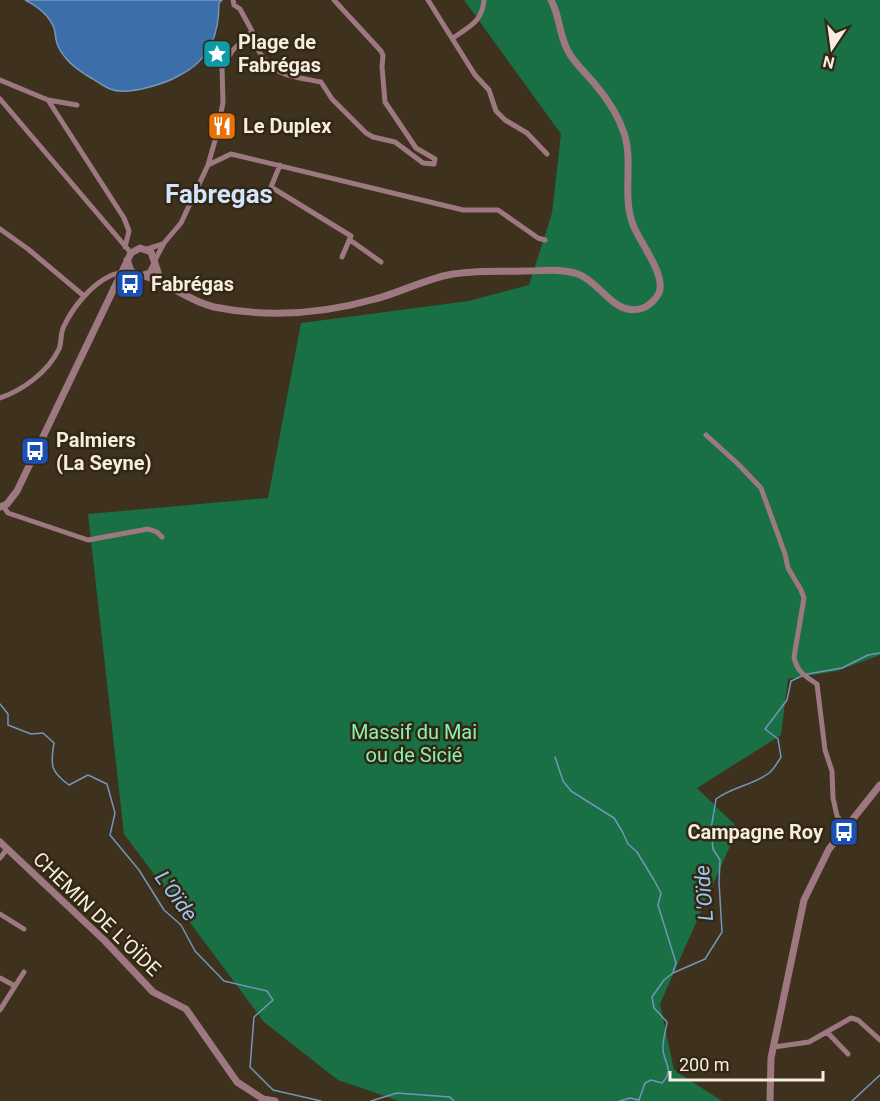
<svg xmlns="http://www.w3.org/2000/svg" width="880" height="1101" viewBox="0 0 880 1101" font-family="Roboto,sans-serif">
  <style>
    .forest { fill: #197044 }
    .water { fill: #3c6fa9; stroke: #7495ba; stroke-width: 1.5 }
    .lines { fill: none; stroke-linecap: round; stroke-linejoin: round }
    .stream { stroke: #7495ba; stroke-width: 1.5 }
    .minor { stroke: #9e7881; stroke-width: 5 }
    .tertiary { stroke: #9e7881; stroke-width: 7 }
    .labels { text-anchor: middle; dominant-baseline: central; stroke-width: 5; stroke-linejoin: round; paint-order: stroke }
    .poi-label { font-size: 20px; font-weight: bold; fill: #f5ede0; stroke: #332713; text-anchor: start }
    .park-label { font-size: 20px; fill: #87f3b2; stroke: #332713 }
    .street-label { font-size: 20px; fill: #f5ede0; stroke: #332713 }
    .water-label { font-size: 21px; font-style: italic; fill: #9dc6f7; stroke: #332713 }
    .district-label { font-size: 26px; font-weight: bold; fill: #d1e5fe; stroke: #332713 }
  </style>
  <rect width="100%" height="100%" fill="#3e311d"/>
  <path class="forest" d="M 464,0 L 880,0 L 880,655 L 837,671 L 788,679 L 781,735 L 697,788 L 738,828 L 660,1004 L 674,1070 L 722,1101 L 399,1101 L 338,1080 L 264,1022 L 124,834 L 88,514 L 268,498 L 301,323 L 469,301 L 529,285 L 552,213 L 561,134 Z"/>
  <path class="water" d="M 25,0 L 222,0 L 219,3 C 219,34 210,60 180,75 C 165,84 127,96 110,89 C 102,86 94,79 86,75 C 74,67 64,59 58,46 C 55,40 56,34 54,28 C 49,15 37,6 25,0 Z"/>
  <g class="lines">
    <path class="stream" d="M 807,674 L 842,668 L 868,655 L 880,653
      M 0,704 L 8,714 L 8,725 L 31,734 L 43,733 L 54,743 C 50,766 51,772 69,785 L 88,775 L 107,784 L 115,813 L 110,835 L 139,870 L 164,910 L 181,925 L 195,951 L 224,981 L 267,991 L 273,1000 L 254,1017 L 250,1067 L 273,1090 L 321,1101
      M 555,757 L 563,781 L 571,791 L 614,818 L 622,831 L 628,844 L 637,852 L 654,880 L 661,893 L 658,905 L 676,963 L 673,972
      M 639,1100 L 645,1083 L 651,1080 L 662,1083 C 676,1068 662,1062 663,1047 C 663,1039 666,1030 667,1022 L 654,1008 L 652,997 L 664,980 L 673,973 L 705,959 L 722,932 L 719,882 L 720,860 L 713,849 L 711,829 L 716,799 C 732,787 753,785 769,773 C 774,769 778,762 781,757 L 778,739 L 765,729 L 787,700 L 791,681 L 802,676
      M 371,1101 L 397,1093 L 450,1097 L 454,1101
      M 620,1101 L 630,1098 L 639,1100
      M 852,1101 L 880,1075"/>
    <path class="minor" d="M 428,0 L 475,75 L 489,90 L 496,111 L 505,120 L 527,133 L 547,154
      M 250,35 C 269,75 279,74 321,82 L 332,99 L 366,133 L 373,137 L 395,142 L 423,163 L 434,164 L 435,159 L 416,148 L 385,102 L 382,67 L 383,55 L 381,51 L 334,0
      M 453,38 C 470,26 482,22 484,0
      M 0,80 L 48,100 L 124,218 L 129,231 L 125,247
      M 0,99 L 131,253
      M 48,100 L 77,105
      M 208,165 L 231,154 L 463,210 L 498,210 L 538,238 L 545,240
      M 280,165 L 271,187 L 351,236 L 342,257
      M 0,229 L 28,249 L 84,296
      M 350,240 L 381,262
      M 147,249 L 163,244
      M 155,260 L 164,243 L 181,223 L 208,165 L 218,130 L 223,102 L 222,67 L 233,50 L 252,31 L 240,9 L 234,5 L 233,0
      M 0,398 C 23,390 48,372 59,349 C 62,342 60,333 64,326 C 73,307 91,285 110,276 C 117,272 125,274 133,273
      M 706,435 L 738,464 L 761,488 L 785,554 L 788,568 L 801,590 L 804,598 L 794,657 C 797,672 805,676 817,684 L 825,750 L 832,771 L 833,798 L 837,816 L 847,828
      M 3,506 L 8,513 L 88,540 L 148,529 L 157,532 L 162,537
      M 0,858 L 7,849
      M 0,914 L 24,929
      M 0,978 L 15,986
      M 0,1010 L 24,972
      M 827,1032 L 848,1054
      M 774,1047 L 809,1042 L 851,1018 L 858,1020 L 880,1040"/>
    <path class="tertiary" d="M 127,260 L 131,271 L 140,276 L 150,273 L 155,263
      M 144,276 C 169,283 188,301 214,307 C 268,318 322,314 375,299 C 399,293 423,280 448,275 C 473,270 499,272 525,271 C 543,271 561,268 578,274 C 602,283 614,318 643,308 C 649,306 656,299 659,293 C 666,275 641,244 634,227 C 621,197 634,163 624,133 C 618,115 606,97 594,83 C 585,72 574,63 568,51 C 559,35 560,16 551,0
      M 114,288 L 137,275
      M 0,507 L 7,504 L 17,491 L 131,253 L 140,248 L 151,252 L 161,281
      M 0,842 L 105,941 L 153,992 L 186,1009 L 237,1082 L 263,1099 L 275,1101
      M 770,1101 L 771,1058 L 804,900 L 829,849 L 880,785"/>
  </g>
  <defs>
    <g id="sight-square" transform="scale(1.5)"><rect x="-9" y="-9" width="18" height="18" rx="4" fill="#0f9aa8" stroke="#332713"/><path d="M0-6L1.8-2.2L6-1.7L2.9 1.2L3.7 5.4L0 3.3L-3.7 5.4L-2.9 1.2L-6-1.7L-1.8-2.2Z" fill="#fff"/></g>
    <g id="restaurant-square" transform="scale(1.5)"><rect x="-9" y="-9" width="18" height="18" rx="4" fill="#e8710a" stroke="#332713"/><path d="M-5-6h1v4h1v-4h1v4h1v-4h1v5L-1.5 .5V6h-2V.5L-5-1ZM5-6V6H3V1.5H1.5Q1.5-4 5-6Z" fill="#fff"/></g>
    <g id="bus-square" transform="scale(1.5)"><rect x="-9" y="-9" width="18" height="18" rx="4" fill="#1a4fb4" stroke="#332713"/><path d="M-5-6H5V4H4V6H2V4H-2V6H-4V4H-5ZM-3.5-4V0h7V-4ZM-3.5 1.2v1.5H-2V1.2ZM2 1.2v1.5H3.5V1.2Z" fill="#fff"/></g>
  </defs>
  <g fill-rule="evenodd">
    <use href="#sight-square" x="217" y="54"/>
    <use href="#restaurant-square" x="222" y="126"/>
    <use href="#bus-square" x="130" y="284"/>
    <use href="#bus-square" x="35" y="451"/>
    <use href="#bus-square" x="844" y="832"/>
  </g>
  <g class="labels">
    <g class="poi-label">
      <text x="238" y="42">Plage de<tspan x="238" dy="23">Fabrégas</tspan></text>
      <text x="243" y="126">Le Duplex</text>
      <text x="151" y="284">Fabrégas</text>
      <text x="56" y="440">Palmiers<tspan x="56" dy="23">(La Seyne)</tspan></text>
      <text x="823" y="832" text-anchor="end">Campagne Roy</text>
    </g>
    <g class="park-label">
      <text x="414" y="732">Massif du Mai<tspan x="414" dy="23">ou de Sicié</tspan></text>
    </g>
    <g class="street-label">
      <text transform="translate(97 914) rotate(44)">CHEMIN DE L'OÏDE</text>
    </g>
    <g class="water-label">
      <text transform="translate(704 893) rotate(-94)">L'Oïde</text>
      <text transform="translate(176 896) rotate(54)">L'Oïde</text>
    </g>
    <g class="district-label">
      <text x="219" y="194">Fabregas</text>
    </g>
  </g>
  <g transform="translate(832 48) rotate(193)" stroke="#332713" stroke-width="4.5" paint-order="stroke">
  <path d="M0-4.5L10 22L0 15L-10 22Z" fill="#f5ede0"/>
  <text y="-9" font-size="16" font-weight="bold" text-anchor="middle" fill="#f5ede0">N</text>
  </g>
  <path d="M670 1071v9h153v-9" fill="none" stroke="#f5ede0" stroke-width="3"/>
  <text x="679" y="1071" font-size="18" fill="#f5ede0" stroke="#332713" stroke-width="4.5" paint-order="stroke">200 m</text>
</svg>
